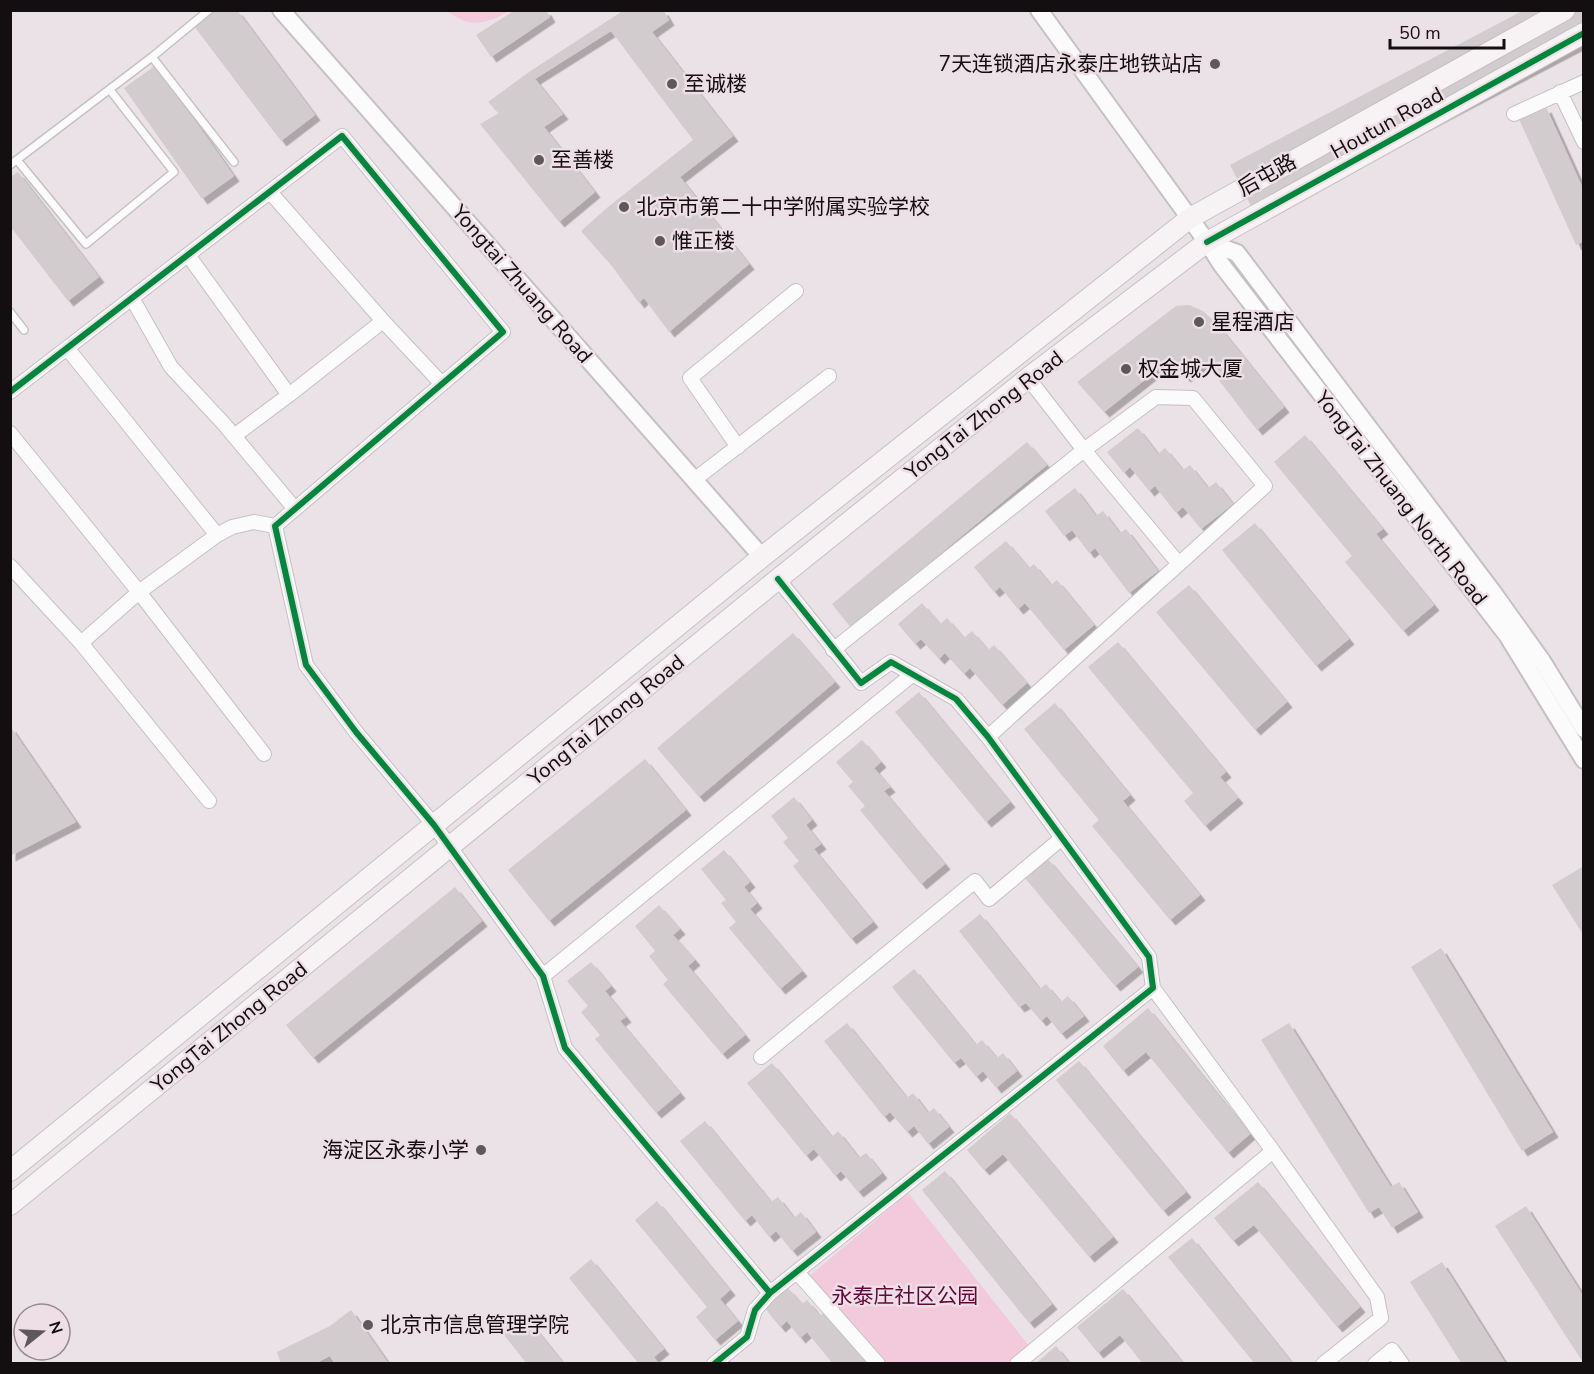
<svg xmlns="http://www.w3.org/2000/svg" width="1594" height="1374" viewBox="0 0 1594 1374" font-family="'Nunito Sans','Noto Sans SC',sans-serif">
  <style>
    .green { fill: #f3c9dc }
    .building { fill: #d2ccce; filter: url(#shadow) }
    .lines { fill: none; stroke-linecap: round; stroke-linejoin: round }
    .service-casing { stroke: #c6c0c3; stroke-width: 10 }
    .minor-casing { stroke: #c6c0c3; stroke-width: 16 }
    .tertiary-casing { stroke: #c6c0c3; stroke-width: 20 }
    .secondary-casing { stroke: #c6c0c3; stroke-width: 22 }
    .service { stroke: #fcfbfb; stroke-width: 7 }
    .minor { stroke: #fcfbfb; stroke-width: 14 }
    .tertiary { stroke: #fcfbfb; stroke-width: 16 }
    .secondary { stroke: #f7f3f4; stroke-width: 20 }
    .cycleway-casing { stroke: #eddfe5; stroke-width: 10 }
    .cycleway { stroke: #00873e; stroke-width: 6 }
    .poi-dot { fill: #5e585b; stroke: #eddfe5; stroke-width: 2 }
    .labels { text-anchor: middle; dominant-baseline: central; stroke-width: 5; stroke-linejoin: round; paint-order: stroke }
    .poi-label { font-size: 21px; fill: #130e10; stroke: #eddfe5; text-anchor: start }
    .street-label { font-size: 21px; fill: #130e10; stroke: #eddfe5 }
    .park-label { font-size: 21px; fill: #60083c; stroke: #eddfe5 }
  </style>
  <defs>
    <filter id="shadow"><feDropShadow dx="5.5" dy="5.5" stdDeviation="0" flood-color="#0004"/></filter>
  </defs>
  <rect width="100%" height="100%" fill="#eae2e6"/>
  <path class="green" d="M 446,11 L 509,11 C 498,18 482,25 468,22 C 461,21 452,14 446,11 Z
    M 908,1193 L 1037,1356 L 1028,1364 L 874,1363 L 806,1279 Z"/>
  <path class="building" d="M 215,10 L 237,10 L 315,115 L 281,141 L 194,26 Z
    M 515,10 L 546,10 L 550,17 L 491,57 L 476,35 Z
    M 624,10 L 663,10 L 669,20 L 652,32 L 733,136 L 680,177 L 749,264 L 669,332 L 644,298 L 639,303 L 612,266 L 581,231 L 608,207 L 693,140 L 611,31 L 535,79 L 563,114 L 544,127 L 595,192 L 559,222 L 480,124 L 499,113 L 488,102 L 529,72 Z
    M 1524,10 L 1584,10 L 1584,42 L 1255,214 L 1230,165 Z
    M 156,65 L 234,176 L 202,199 L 124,88 Z
    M 1546,107 L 1584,191 L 1584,241 L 1576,245 L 1519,119 Z
    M 18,172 L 99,277 L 68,301 L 10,226 L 10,177 Z
    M 1189,305 L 1203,311 L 1218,325 L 1284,407 L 1257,430 L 1205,362 L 1185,377 L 1170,360 L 1104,412 L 1077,382 L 1176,306 Z
    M 1138,428 L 1158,454 L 1165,448 L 1183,470 L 1190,465 L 1208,488 L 1216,482 L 1233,504 L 1201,529 L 1183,507 L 1176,513 L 1155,486 L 1149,491 L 1130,467 L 1124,473 L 1107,452 Z
    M 1305,435 L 1383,529 L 1376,534 L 1434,605 L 1403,631 L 1345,562 L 1352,556 L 1274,462 Z
    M 1027,442 L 1047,465 L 851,628 L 832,604 Z
    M 1075,488 L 1096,516 L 1103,511 L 1120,533 L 1126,529 L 1158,571 L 1129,593 L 1095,548 L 1089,553 L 1072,530 L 1064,536 L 1045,511 Z
    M 1255,523 L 1349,639 L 1316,666 L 1222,550 Z
    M 1006,541 L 1029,568 L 1034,564 L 1051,585 L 1057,580 L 1094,625 L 1064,650 L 1025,603 L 1018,609 L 1000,587 L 994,592 L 974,567 Z
    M 1189,585 L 1287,702 L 1255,730 L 1156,612 Z
    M 922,603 L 940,624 L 947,618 L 964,638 L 972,631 L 988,650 L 994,645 L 1027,683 L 1002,705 L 970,668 L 964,674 L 945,653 L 939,659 L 921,639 L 915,644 L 898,624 Z
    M 793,633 L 835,682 L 699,797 L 657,748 Z
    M 1118,642 L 1226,772 L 1220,777 L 1238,798 L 1205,826 L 1184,801 L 1193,793 L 1088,667 Z
    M 919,692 L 1010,802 L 986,822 L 895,712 Z
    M 1055,703 L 1130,795 L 1123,801 L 1200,895 L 1170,920 L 1092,826 L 1099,820 L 1024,729 Z
    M 10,726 L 76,822 L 10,856 Z
    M 862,740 L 881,762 L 874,768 L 890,787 L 884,791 L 945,864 L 921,884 L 860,810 L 865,806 L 848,786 L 853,782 L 836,762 Z
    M 645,759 L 686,810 L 549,921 L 508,870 Z
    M 794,797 L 812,820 L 806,825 L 821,844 L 814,849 L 873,922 L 851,939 L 793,866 L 799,861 L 783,842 L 788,838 L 771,816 Z
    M 724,850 L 750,882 L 744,887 L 757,903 L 750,909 L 802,971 L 780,989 L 729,928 L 736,922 L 721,903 L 726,900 L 701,869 Z
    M 1048,859 L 1138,967 L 1115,986 L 1025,878 Z
    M 1584,866 L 1584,936 L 1552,885 Z
    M 455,887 L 482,921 L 313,1058 L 286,1025 Z
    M 659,905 L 680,929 L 673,935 L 695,960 L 688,966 L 745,1035 L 722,1054 L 663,984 L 668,980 L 649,956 L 655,951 L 635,926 Z
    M 980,914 L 1040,989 L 1046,984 L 1061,1002 L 1068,996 L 1084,1016 L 1061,1034 L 1047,1016 L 1041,1021 L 1026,1003 L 1019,1007 L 959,931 Z
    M 1441,948 L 1553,1132 L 1522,1151 L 1411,967 Z
    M 591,962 L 611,986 L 605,991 L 626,1017 L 620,1021 L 680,1093 L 656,1113 L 595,1039 L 600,1035 L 581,1012 L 588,1006 L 567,981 Z
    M 914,969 L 976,1045 L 982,1040 L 997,1058 L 1003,1053 L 1017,1071 L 996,1088 L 983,1071 L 976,1077 L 961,1058 L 954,1063 L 892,987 Z
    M 1148,1008 L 1250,1134 L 1228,1153 L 1146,1052 L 1123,1071 L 1103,1046 Z
    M 847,1023 L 907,1098 L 913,1093 L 928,1113 L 934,1108 L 949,1127 L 928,1144 L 914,1126 L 907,1132 L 890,1112 L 884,1117 L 824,1041 Z
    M 1289,1023 L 1391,1187 L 1399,1182 L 1418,1212 L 1392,1228 L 1379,1207 L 1369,1213 L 1261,1040 Z
    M 1079,1061 L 1186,1192 L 1163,1211 L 1056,1080 Z
    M 772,1063 L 832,1137 L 838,1131 L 859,1158 L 866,1153 L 882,1173 L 858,1192 L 841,1171 L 835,1176 L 814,1149 L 806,1156 L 747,1083 Z
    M 1010,1113 L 1113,1237 L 1089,1257 L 1003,1154 L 984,1170 L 967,1150 Z
    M 705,1121 L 771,1202 L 778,1197 L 794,1218 L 801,1212 L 816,1232 L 792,1251 L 776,1231 L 769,1237 L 752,1215 L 745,1221 L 680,1141 Z
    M 945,1171 L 1052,1304 L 1029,1323 L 922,1190 Z
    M 1258,1182 L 1360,1307 L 1337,1327 L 1254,1225 L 1233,1241 L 1214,1218 Z
    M 657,1201 L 730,1290 L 720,1299 L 738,1321 L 715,1340 L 696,1317 L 707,1307 L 635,1220 Z
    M 1526,1206 L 1584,1297 L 1584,1364 L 1495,1226 Z
    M 1192,1238 L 1293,1364 L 1255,1364 L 1168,1257 Z
    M 591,1259 L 664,1349 L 654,1357 L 659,1364 L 639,1364 L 569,1278 Z
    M 1442,1262 L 1506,1364 L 1462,1364 L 1410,1282 Z
    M 788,1288 L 802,1304 L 807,1300 L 820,1316 L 826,1311 L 869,1364 L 833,1364 L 807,1332 L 800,1338 L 787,1321 L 780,1327 L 764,1307 Z
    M 1123,1289 L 1184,1364 L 1143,1364 L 1120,1335 L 1098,1353 L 1077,1327 Z
    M 351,1310 L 389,1364 L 335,1364 L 330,1356 L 314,1364 L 281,1364 L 277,1352 L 330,1326 Z
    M 523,1313 L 564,1364 L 527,1364 L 501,1331 Z
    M 1056,1346 L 1070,1364 L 1035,1364 Z"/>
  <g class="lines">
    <g class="service-casing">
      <path id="service" d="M 152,57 L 234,162
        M 17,160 L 86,244 L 174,172 L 110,90
        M 10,165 L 152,57 L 209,10
        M 10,312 L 24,330"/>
    </g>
    <g class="minor-casing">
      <path id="minor" d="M 1560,92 L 1584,142
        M 1514,114 L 1584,82
        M 270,192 L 383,321 L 442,384
        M 188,255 L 289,395 L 383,321
        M 132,298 L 171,367 L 224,424 L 295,509
        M 67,348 L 217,535
        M 1028,378 L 1084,450 L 1179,564
        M 10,392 L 342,136 L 503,332 L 275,526 L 306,665 L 356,732 L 434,825 L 543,976 L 565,1048 L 770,1293
        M 10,433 L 139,592 L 264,754
        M 234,436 L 289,395
        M 738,447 L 690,378 L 796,291
        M 694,480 L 829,376
        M 10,566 L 81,643 L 209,801
        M 81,643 L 139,592 L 217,535 L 232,527 L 254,522 L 275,526
        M 833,650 L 1084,450 L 1156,397 L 1193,398 L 1265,486 L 988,737
        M 543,976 L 913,674
        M 761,1057 L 975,881 L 989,899 L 1062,838
        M 1273,1151 L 1377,1297 L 1381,1318 L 1323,1364
        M 797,1272 L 878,1364
        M 714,1364 L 747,1337 L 755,1310 L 770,1293 L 1153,988 L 1149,957 L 988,737 L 956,699 L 891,662 L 861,683 L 778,579
        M 1017,1364 L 1273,1151 L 1153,988
        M 1375,1364 L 1392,1350 L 1402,1364"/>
    </g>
    <g class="tertiary-casing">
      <path id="tertiary" d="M 281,10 L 762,557
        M 1039,10 L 1207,242 L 1221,264 L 1507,635 L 1584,760
        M 1207,242 L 1237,253 L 1492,591 L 1542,661 L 1584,729"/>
    </g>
    <g class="secondary-casing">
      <path id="secondary" d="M 10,1171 L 762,557 L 1190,218 L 1565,10
        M 10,1205 L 778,579 L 1028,378 L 1207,242 L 1584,33"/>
    </g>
    <use href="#service" class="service"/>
    <use href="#minor" class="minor"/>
    <use href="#tertiary" class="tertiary"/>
    <use href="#secondary" class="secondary"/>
    <g class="cycleway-casing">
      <path id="cycleway" d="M 1207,242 L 1584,33
        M 10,392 L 342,136 L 503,332 L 275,526 L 306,665 L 356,732 L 434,825 L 543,976 L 565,1048 L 770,1293
        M 714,1364 L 747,1337 L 755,1310 L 770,1293 L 1153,988 L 1149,957 L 988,737 L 956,699 L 891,662 L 861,683 L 778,579"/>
    </g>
    <use href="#cycleway" class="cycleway"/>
  </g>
  <g class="poi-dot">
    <circle cx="1215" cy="64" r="6"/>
    <circle cx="672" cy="84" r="6"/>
    <circle cx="539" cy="160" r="6"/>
    <circle cx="624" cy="207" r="6"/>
    <circle cx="660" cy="241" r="6"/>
    <circle cx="1199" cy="322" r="6"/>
    <circle cx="1126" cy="369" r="6"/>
    <circle cx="481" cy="1150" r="6"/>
    <circle cx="368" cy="1325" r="6"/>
  </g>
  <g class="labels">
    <g class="poi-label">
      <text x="1203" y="64" text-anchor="end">7天连锁酒店永泰庄地铁站店</text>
      <text x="684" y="84">至诚楼</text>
      <text x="551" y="160">至善楼</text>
      <text x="636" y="207">北京市第二十中学附属实验学校</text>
      <text x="672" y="241">惟正楼</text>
      <text x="1211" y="322">星程酒店</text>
      <text x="1138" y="369">权金城大厦</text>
      <text x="469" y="1150" text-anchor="end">海淀区永泰小学</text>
      <text x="380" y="1325">北京市信息管理学院</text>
    </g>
    <g class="street-label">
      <text transform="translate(1387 123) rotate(-29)">Houtun Road</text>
      <text transform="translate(1267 175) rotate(-29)">后屯路</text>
      <text transform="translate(522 284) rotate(49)">Yongtai Zhuang Road</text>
      <text transform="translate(984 415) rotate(-38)">YongTai Zhong Road</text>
      <text transform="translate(1401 498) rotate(52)">YongTai Zhuang North Road</text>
      <text transform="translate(606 720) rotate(-39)">YongTai Zhong Road</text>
      <text transform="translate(229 1027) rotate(-39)">YongTai Zhong Road</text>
    </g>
    <g class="park-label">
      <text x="905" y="1296">永泰庄社区公园</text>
    </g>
  </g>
  <rect width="1594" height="1374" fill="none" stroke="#130e10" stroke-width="24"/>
  <g transform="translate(42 1332) rotate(72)"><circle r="28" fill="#eddfe5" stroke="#968b90" stroke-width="1.5"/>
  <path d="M0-4.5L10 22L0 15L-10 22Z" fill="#5e585b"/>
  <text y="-9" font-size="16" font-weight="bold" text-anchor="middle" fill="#130e10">N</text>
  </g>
  <path d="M1390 39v9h114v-9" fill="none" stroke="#130e10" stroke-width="3"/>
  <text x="1399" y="39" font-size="18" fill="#130e10" stroke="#eddfe5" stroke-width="4.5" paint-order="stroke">50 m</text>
</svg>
